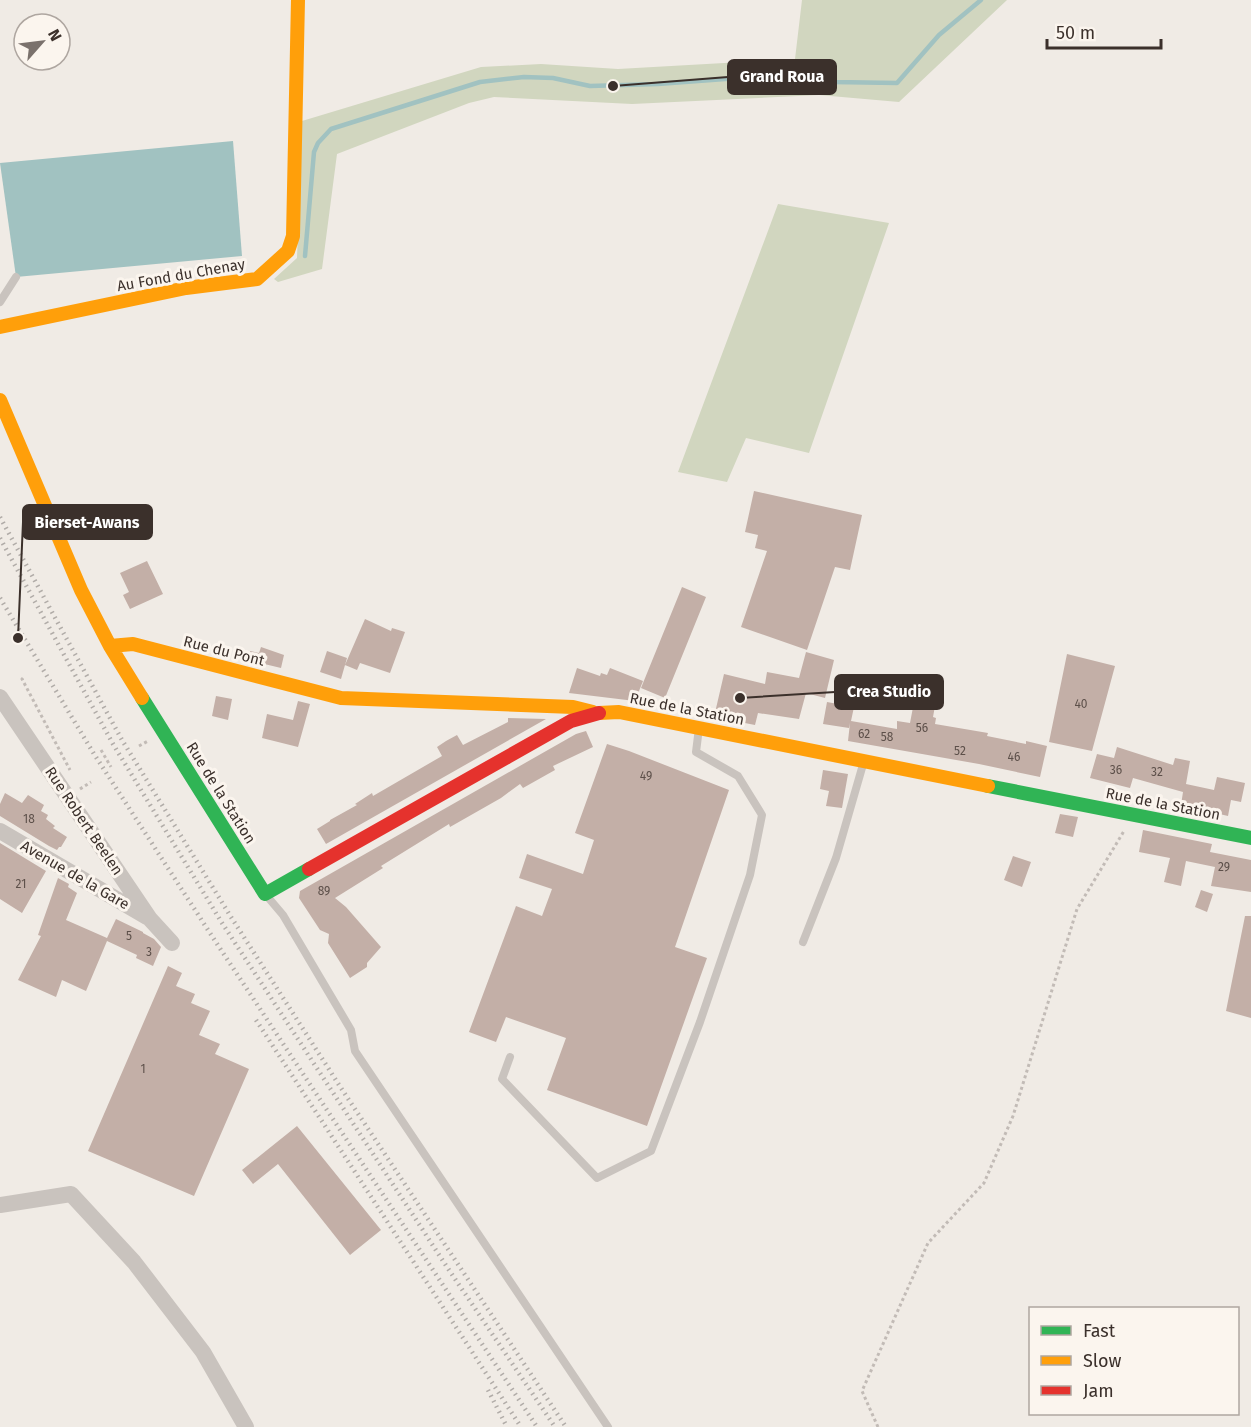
<svg xmlns="http://www.w3.org/2000/svg" width="1251" height="1427" viewBox="0 0 1251 1427" font-family="'Fira Sans',sans-serif">
  <style>
    .green { fill: #d1d6bf }
    .water { fill: #a1c2c1 }
    .lines { fill: none; stroke-linecap: round; stroke-linejoin: round }
    .stream { stroke: #a1c2c1; stroke-width: 4.5 }
    .building { fill: #c3afa7 }
    .path { stroke: #c2bbb6; stroke-width: 3; stroke-dasharray: 3 3; stroke-linecap: butt }
    .lane { stroke: #c9c3be; stroke-width: 8 }
    .street { stroke: #c9c3be; stroke-width: 16 }
    .fast { stroke: #30b455; stroke-width: 14 }
    .slow { stroke: #ff9f0a; stroke-width: 14 }
    .jam { stroke: #e5322d; stroke-width: 14 }
    .rail { stroke: #b1aca8; stroke-width: 4.5; stroke-dasharray: 1.5 4.5; stroke-linecap: butt }
    .labels { text-anchor: middle; dominant-baseline: central; stroke-width: 6; stroke-linejoin: round; paint-order: stroke }
    .number-label { font-size: 12px; fill: #5d504a }
    .street-label { font-size: 15px; fill: #3b302b; stroke: #fbf5ee }
    .leader { fill: none; stroke: #3b302b; stroke-width: 2 }
    .callout-dot { fill: #3b302b; stroke: #fbf5ee; stroke-width: 2 }
    .callout { fill: #3b302b; stroke: #3b302b; stroke-width: 2 }
    .callout-label { font-size: 16px; text-anchor: middle; font-weight: bold; fill: #fff }
  </style>
  <rect width="100%" height="100%" fill="#f0ebe5"/>
  <path class="green" d="M 802,0 L 1007,0 L 899,102 L 819,95 L 632,104 L 494,97 L 469,103 L 337,154 L 322,269 L 278,282 L 274,279 L 297,258 L 302,121 L 481,67 L 541,64 L 618,69 L 795,59 Z
    M 778,204 L 889,223 L 809,453 L 746,438 L 727,482 L 678,472 Z"/>
  <path class="water" d="M 233,141 L 242,256 L 16,277 L 0,163 Z"/>
  <g class="lines">
    <path class="stream" d="M 305,256 L 314,152 L 318,143 L 331,129 L 480,82 L 524,77 L 553,78 L 590,86 L 658,84 L 752,77 L 796,77 L 833,82 L 897,83 L 939,35 L 981,0"/>
  </g>
  <path class="building" d="M 754,491 L 862,515 L 850,570 L 835,567 L 807,650 L 741,627 L 767,551 L 755,548 L 758,535 L 745,532 Z
    M 147,561 L 163,594 L 130,609 L 123,595 L 129,592 L 120,573 Z
    M 682,587 L 706,597 L 665,698 L 641,688 Z
    M 365,619 L 391,631 L 392,628 L 405,632 L 390,673 L 360,663 L 357,670 L 345,665 Z
    M 261,647 L 284,655 L 281,668 L 248,660 L 250,651 L 259,653 Z
    M 327,651 L 347,658 L 341,679 L 320,672 Z
    M 806,652 L 834,660 L 825,698 L 806,693 L 799,719 L 758,713 L 755,725 L 714,717 L 724,674 L 765,684 L 767,672 L 799,678 Z
    M 1067,654 L 1115,666 L 1092,751 L 1049,742 Z
    M 577,668 L 600,676 L 601,673 L 607,675 L 610,668 L 643,681 L 635,701 L 569,693 Z
    M 216,696 L 232,699 L 228,720 L 212,716 Z
    M 298,701 L 310,704 L 298,747 L 262,738 L 267,714 L 293,720 Z
    M 827,702 L 854,707 L 851,721 L 897,729 L 897,721 L 910,723 L 914,702 L 935,706 L 933,717 L 936,718 L 935,724 L 988,733 L 987,736 L 1026,744 L 1026,741 L 1047,746 L 1040,777 L 979,764 L 848,741 L 850,723 L 849,728 L 823,724 Z
    M 508,718 L 546,719 L 326,844 L 317,829 L 330,821 L 330,820 L 357,805 L 355,804 L 372,793 L 373,796 L 442,756 L 437,747 L 446,741 L 457,735 L 463,745 L 508,722 Z
    M 586,731 L 593,747 L 553,766 L 555,770 L 523,788 L 520,784 L 501,798 L 450,827 L 449,824 L 381,866 L 383,868 L 335,898 L 346,907 L 381,947 L 367,963 L 367,967 L 350,978 L 328,943 L 329,934 L 320,930 L 299,898 L 300,891 L 576,734 Z
    M 607,744 L 629,751 L 729,790 L 675,947 L 707,958 L 647,1126 L 547,1090 L 566,1038 L 506,1017 L 496,1042 L 469,1032 L 516,906 L 542,916 L 552,889 L 519,878 L 527,854 L 583,874 L 594,840 L 575,833 Z
    M 1117,747 L 1173,765 L 1175,758 L 1190,761 L 1186,784 L 1214,790 L 1217,777 L 1245,783 L 1241,802 L 1231,800 L 1228,816 L 1181,805 L 1183,792 L 1133,778 L 1130,788 L 1090,778 L 1097,754 L 1114,758 Z
    M 823,770 L 848,774 L 842,808 L 826,806 L 829,791 L 820,789 Z
    M 5,793 L 22,803 L 28,795 L 44,805 L 41,811 L 48,815 L 46,819 L 55,826 L 53,828 L 67,837 L 61,847 L 59,847 L 57,850 L 49,846 L 0,816 L 0,804 Z
    M 1060,814 L 1078,817 L 1073,837 L 1055,833 Z
    M 1143,830 L 1212,844 L 1210,852 L 1251,860 L 1251,892 L 1211,886 L 1215,867 L 1186,861 L 1181,886 L 1164,882 L 1170,858 L 1139,852 Z
    M 0,843 L 46,871 L 22,913 L 0,899 Z
    M 1013,856 L 1031,862 L 1022,887 L 1004,880 Z
    M 58,878 L 69,884 L 68,887 L 77,893 L 66,920 L 107,938 L 116,919 L 143,932 L 143,933 L 154,939 L 161,947 L 153,966 L 136,958 L 137,955 L 107,941 L 86,991 L 62,980 L 56,997 L 18,980 L 41,936 L 38,935 Z
    M 1201,890 L 1213,894 L 1207,912 L 1195,907 Z
    M 1245,916 L 1251,916 L 1251,1018 L 1226,1011 Z
    M 168,966 L 182,973 L 176,986 L 195,994 L 191,1003 L 210,1011 L 199,1035 L 220,1044 L 215,1054 L 249,1069 L 194,1196 L 88,1151 Z
    M 297,1126 L 381,1230 L 350,1255 L 278,1164 L 253,1184 L 242,1170 Z"/>
  <g class="lines">
    <path class="path" d="M 23,678 L 22,679 L 70,770
      M 139,746 L 148,741
      M 101,750 L 111,767
      M 80,789 L 91,782
      M 878,1427 L 862,1391 L 928,1243 L 984,1183 L 1013,1116 L 1077,909 L 1124,831"/>
    <path class="lane" d="M 0,302 L 16,277
      M 266,895 L 283,915 L 351,1030 L 355,1051 L 608,1427
      M 803,942 L 836,858 L 864,761
      M 510,1057 L 502,1079 L 597,1178 L 651,1151 L 700,1022 L 750,875 L 762,815 L 738,776 L 696,752 L 699,728"/>
    <path class="street" d="M 0,697 L 150,919 L 172,943
      M 0,831 L 147,917
      M 0,1205 L 71,1194 L 134,1262 L 203,1352 L 246,1427"/>
    <path class="fast" d="M 142,698 L 265,894 L 309,869
      M 988,786 L 1251,838"/>
    <path class="slow" d="M 0,327 L 186,288 L 257,279 L 288,251 L 293,236 L 298,0
      M 0,400 L 81,590 L 110,646 L 142,698
      M 110,646 L 133,644 L 341,698 L 573,707 L 593,712
      M 599,713 L 619,712 L 988,786"/>
    <path class="jam" d="M 309,869 L 571,721 L 599,713"/>
    <path class="rail" d="M 0,517 L 122,740 L 231,917 L 341,1088 L 566,1427
      M 0,538 L 113,744 L 222,923 L 447,1267 L 555,1427
      M 0,598 L 94,754 L 221,950 L 537,1427
      M 256,1020 L 521,1427
      M 488,1390 L 507,1427"/>
  </g>
  <g class="labels">
    <g class="number-label">
      <text x="1081" y="704">40</text>
      <text x="922" y="728">56</text>
      <text x="864" y="734">62</text>
      <text x="887" y="737">58</text>
      <text x="960" y="751">52</text>
      <text x="1014" y="757">46</text>
      <text x="1116" y="770">36</text>
      <text x="1157" y="772">32</text>
      <text x="646" y="776">49</text>
      <text x="29" y="819">18</text>
      <text x="1224" y="867">29</text>
      <text x="21" y="884">21</text>
      <text x="324" y="891">89</text>
      <text x="129" y="936">5</text>
      <text x="149" y="952">3</text>
      <text x="143" y="1069">1</text>
    </g>
    <g class="street-label">
      <text transform="translate(181 275) rotate(-10)">Au Fond du Chenay</text>
      <text transform="translate(224 651) rotate(14)">Rue du Pont</text>
      <text transform="translate(687 709) rotate(11)">Rue de la Station</text>
      <text transform="translate(221 793) rotate(58)">Rue de la Station</text>
      <text transform="translate(1163 804) rotate(11)">Rue de la Station</text>
      <text transform="translate(84 821) rotate(56)">Rue Robert Beelen</text>
      <text transform="translate(75 875) rotate(30)">Avenue de la Gare</text>
    </g>
  </g>
  <path class="leader" d="M613 86L728 77M18 638L23 522M740 698L835 692"/>
  <g class="callout-dot">
    <circle cx="613" cy="86" r="6"/>
    <circle cx="18" cy="638" r="6"/>
    <circle cx="740" cy="698" r="6"/>
  </g>
  <g class="callout">
    <rect x="728" y="60" width="108" height="34" rx="6"/>
    <rect x="23" y="505" width="129" height="34" rx="6"/>
    <rect x="835" y="675" width="108" height="34" rx="6"/>
  </g>
  <g class="callout-label">
    <text x="782" y="82">Grand Roua</text>
    <text x="87" y="528">Bierset-Awans</text>
    <text x="889" y="697">Crea Studio</text>
  </g>
  <rect x="1029" y="1307" width="210" height="108" fill="#fbf5ee" stroke="#aea6a0" stroke-width="1.5"/>
  <rect x="1041" y="1326" width="30" height="9" fill="#30b455" stroke="#aea6a0" stroke-width="1.5"/>
  <text x="1083" y="1337" font-size="18" fill="#3b302b">Fast</text>
  <rect x="1041" y="1356" width="30" height="9" fill="#ff9f0a" stroke="#aea6a0" stroke-width="1.5"/>
  <text x="1083" y="1367" font-size="18" fill="#3b302b">Slow</text>
  <rect x="1041" y="1386" width="30" height="9" fill="#e5322d" stroke="#aea6a0" stroke-width="1.5"/>
  <text x="1083" y="1397" font-size="18" fill="#3b302b">Jam</text>
  <g transform="translate(42 42) rotate(62)"><circle r="28" fill="#fbf5ee" stroke="#aea6a0" stroke-width="1.5"/>
  <path d="M0-4.5L10 22L0 15L-10 22Z" fill="#7a716c"/>
  <text y="-9" font-size="16" font-weight="bold" text-anchor="middle" fill="#3b302b">N</text>
  </g>
  <path d="M1047 39v9h114v-9" fill="none" stroke="#3b302b" stroke-width="3"/>
  <text x="1056" y="39" font-size="18" fill="#3b302b" stroke="#fbf5ee" stroke-width="4.5" paint-order="stroke">50 m</text>
</svg>
